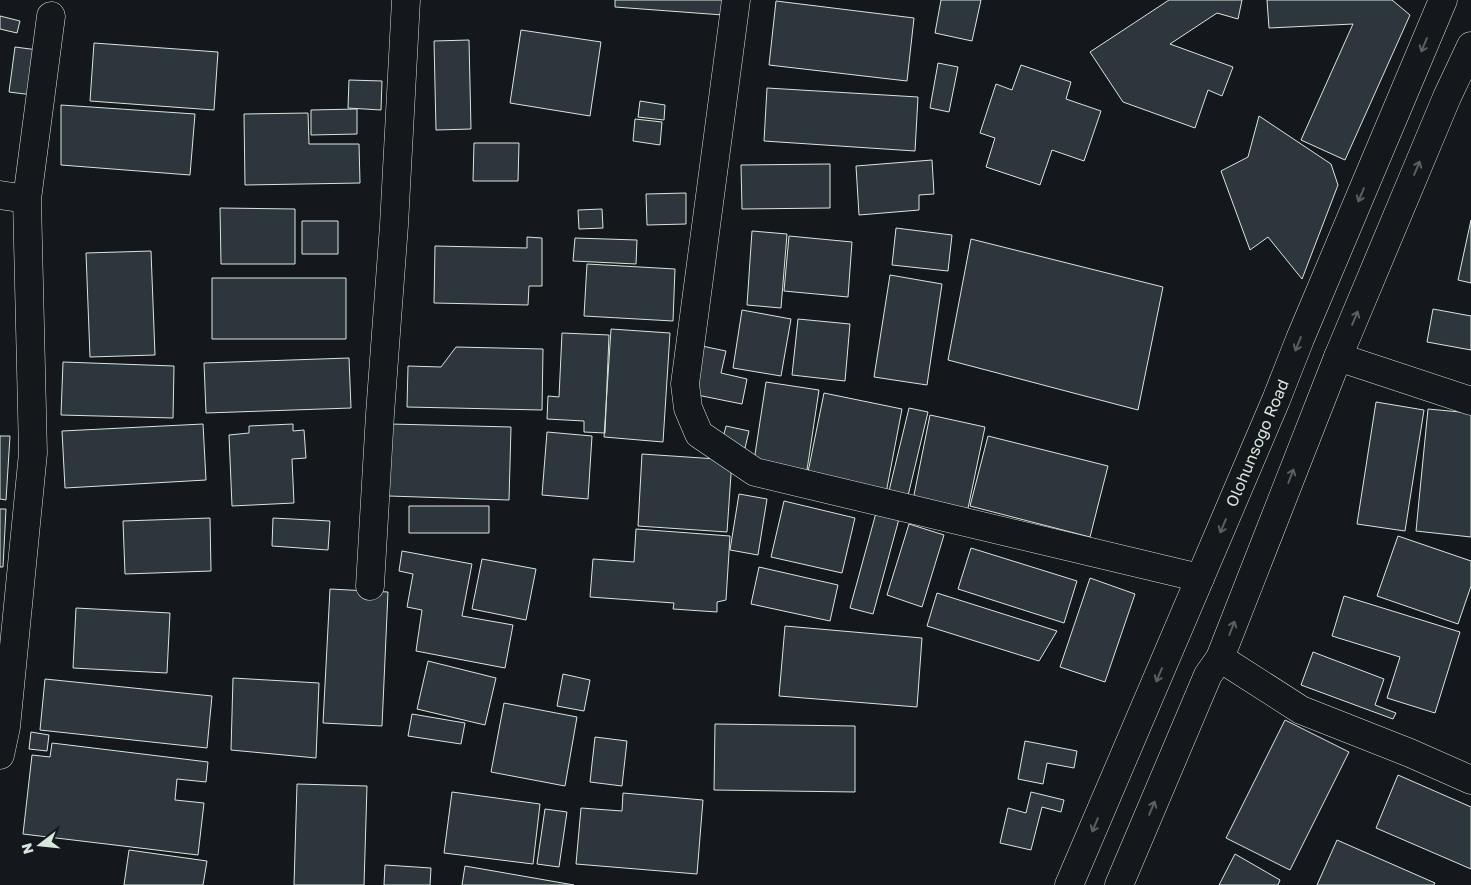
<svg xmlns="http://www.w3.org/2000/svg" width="1471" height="885" viewBox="0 0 1471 885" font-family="'Golos Text',sans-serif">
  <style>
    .building { fill: #2c363c; stroke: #d8e6dc }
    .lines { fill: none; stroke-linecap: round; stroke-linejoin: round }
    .minor-casing { stroke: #d8e6dc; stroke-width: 29 }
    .major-casing { stroke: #d8e6dc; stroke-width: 29 }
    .minor { stroke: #14181c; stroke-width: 28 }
    .major { stroke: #14181c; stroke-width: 28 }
    .oneway { stroke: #59605f }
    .labels { text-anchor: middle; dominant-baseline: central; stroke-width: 4; stroke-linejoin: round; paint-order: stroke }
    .street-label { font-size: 16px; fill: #d8e6dc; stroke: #14181c }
  </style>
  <rect width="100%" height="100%" fill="#14181c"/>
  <path class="building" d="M 615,0 L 724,0 L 723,15 L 615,7 Z
    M 941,0 L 981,0 L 972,41 L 935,33 Z
    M 1169,0 L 1242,0 L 1238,19 L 1217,13 L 1170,44 L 1233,67 L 1222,96 L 1208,90 L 1195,128 L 1123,102 L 1090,52 Z
    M 1267,0 L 1392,0 L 1410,15 L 1345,160 L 1301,140 L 1353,24 L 1269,28 Z
    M 776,1 L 914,18 L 907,81 L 769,65 Z
    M 0,16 L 20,21 L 17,33 L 0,29 Z
    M 521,30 L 601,42 L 590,116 L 510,103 Z
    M 469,40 L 471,129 L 436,130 L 434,41 Z
    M 94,43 L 218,52 L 214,110 L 90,101 Z
    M 15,47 L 38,50 L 33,95 L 9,92 Z
    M 938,63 L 958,67 L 949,112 L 930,108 Z
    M 1021,65 L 1071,82 L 1066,99 L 1101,111 L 1084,161 L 1052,150 L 1040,185 L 986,167 L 995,138 L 980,133 L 996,84 L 1012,90 Z
    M 349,80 L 382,81 L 381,110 L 348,108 Z
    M 767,88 L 918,97 L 915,151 L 764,141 Z
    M 640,101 L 665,105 L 664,120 L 638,117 Z
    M 61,105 L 195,114 L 190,175 L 61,165 Z
    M 357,109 L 357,134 L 311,135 L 311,110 Z
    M 308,113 L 309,144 L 359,144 L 360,183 L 245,185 L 244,114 Z
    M 1259,116 L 1331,164 L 1338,185 L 1302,279 L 1268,237 L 1250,250 L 1221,171 L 1248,157 Z
    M 635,119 L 662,122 L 660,145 L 633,141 Z
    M 474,143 L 519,143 L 518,181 L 473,181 Z
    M 932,160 L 934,194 L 919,195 L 919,210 L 859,215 L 856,166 Z
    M 830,164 L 830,208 L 742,209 L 741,165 Z
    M 686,193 L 686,224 L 647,225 L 646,194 Z
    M 220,208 L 295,209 L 295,264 L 221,264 Z
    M 602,209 L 603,228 L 579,229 L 578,210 Z
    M 1471,220 L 1471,283 L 1458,280 Z
    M 302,221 L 338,221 L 338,254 L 302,254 Z
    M 896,228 L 952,235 L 948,271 L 892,265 Z
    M 752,231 L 787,234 L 781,308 L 747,305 Z
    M 789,236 L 852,242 L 848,297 L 784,291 Z
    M 527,237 L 542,238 L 542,286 L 529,286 L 528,305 L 434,303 L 435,246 L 527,248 Z
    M 575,238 L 637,240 L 636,264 L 573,261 Z
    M 971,239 L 1163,287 L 1138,410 L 948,360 Z
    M 151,251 L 155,355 L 90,357 L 86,253 Z
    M 587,264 L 675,269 L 673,321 L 584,316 Z
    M 890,275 L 942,284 L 927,385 L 874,377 Z
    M 212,278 L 346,278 L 346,339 L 212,339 Z
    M 1433,309 L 1471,316 L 1471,350 L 1427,342 Z
    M 742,310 L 791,319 L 781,376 L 733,368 Z
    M 798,319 L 850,324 L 845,381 L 792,375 Z
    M 611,329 L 670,333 L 663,442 L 604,437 Z
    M 562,333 L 609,335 L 605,433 L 584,432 L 584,421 L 547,419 L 548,396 L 559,397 Z
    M 702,346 L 726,351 L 721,373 L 747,379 L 742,404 L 692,394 Z
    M 456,347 L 543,349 L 542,410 L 407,407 L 408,366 L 441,367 Z
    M 349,358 L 351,408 L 206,413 L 204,363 Z
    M 63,362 L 174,366 L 173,418 L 61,415 Z
    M 766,382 L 819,390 L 807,470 L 754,461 Z
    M 824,393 L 902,409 L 886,493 L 807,477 Z
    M 1376,402 L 1424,410 L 1405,531 L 1357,524 Z
    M 909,408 L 928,412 L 907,500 L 888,495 Z
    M 1428,409 L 1471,413 L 1471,537 L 1416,531 Z
    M 930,415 L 985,427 L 967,513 L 913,500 Z
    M 203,424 L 206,480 L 65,488 L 62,431 Z
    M 293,424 L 293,431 L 304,430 L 306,458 L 292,459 L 294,503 L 232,506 L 229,435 L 249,433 L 249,426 Z
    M 390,424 L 511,427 L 509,500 L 389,496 Z
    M 726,426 L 749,431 L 745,448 L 722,442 Z
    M 547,432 L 592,436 L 588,499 L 542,495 Z
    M 0,436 L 10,436 L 6,500 L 0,499 Z
    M 988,436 L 1108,466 L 1090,537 L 970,506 Z
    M 642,454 L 732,460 L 727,532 L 638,526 Z
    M 739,494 L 767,499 L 758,555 L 730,550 Z
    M 784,501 L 855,518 L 842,573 L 771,557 Z
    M 409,506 L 489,506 L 489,533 L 409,533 Z
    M 0,509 L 6,509 L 3,567 L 0,567 Z
    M 876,513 L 899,519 L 873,614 L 850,608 Z
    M 210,518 L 211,571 L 125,574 L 123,521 Z
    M 273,518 L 330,521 L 328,550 L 272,546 Z
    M 909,524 L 944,535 L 922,607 L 887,595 Z
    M 636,529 L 730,536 L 726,600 L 717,602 L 717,612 L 673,609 L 674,603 L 590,597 L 593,559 L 634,562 Z
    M 1398,536 L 1471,561 L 1471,586 L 1458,624 L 1377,596 Z
    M 971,548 L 1077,581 L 1064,623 L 958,589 Z
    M 402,551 L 472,564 L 462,616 L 513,625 L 505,668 L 416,651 L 422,610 L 407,607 L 413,574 L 399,571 Z
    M 482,559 L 536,569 L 526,620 L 472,609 Z
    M 759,567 L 838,585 L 830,621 L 751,604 Z
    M 1090,578 L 1135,594 L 1105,682 L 1060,667 Z
    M 330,589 L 388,592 L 382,726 L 323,723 Z
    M 937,593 L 1057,631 L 1039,661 L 927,626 Z
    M 1344,596 L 1460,632 L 1435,713 L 1387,698 L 1400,657 L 1332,636 Z
    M 76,608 L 170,613 L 167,673 L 73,668 Z
    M 785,626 L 922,638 L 917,707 L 779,696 Z
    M 1313,652 L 1384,679 L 1375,705 L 1396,713 L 1393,719 L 1301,685 Z
    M 428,661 L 496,678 L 485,725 L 417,709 Z
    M 563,674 L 590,680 L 584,711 L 557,706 Z
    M 233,678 L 319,683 L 316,758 L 231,750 Z
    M 45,679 L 212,696 L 207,748 L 40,730 Z
    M 504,703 L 577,717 L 565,786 L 491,772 Z
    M 412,714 L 465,723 L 461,744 L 408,736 Z
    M 1285,720 L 1349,752 L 1290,870 L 1226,838 Z
    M 715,724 L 855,726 L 855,792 L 714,790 Z
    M 31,732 L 49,735 L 47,751 L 29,749 Z
    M 595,737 L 627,741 L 622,786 L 590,782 Z
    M 1025,741 L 1077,751 L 1074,768 L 1047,763 L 1043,784 L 1018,779 Z
    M 52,743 L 208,762 L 206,782 L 177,779 L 175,800 L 204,803 L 198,855 L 23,834 L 32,755 L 50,757 Z
    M 1398,775 L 1471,807 L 1471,869 L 1376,828 Z
    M 297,784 L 367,786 L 364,885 L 294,885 Z
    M 452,792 L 540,804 L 533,864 L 444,853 Z
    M 1031,792 L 1064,800 L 1061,812 L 1042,807 L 1031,850 L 1000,843 L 1008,808 L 1026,813 Z
    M 623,793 L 703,800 L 697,874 L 576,864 L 581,808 L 622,811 Z
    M 545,809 L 567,812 L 559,867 L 537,864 Z
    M 1337,840 L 1435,883 L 1434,885 L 1317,885 Z
    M 129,850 L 207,861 L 203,885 L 124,885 Z
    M 1235,854 L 1280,880 L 1278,885 L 1219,885 Z
    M 385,865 L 431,868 L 430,885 L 384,885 Z
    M 465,866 L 574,885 L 462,885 Z"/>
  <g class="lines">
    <g class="minor-casing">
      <path id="minor" d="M 736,0 L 685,384 L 688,408 L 699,434 L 755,472 L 1200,578
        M 0,195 L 27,199
        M 1338,357 L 1471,401
        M 370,586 L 380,414 L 394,225 L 406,0
        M 1220,658 L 1301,710 L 1410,753 L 1471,780
        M 0,755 L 6,727 L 33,453 L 27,199 L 51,16"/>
    </g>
    <g class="major-casing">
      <path id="major" d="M 1069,885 L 1276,400 L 1300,339 L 1443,0
        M 1119,885 L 1208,675 L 1220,658 L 1338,357 L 1447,97 L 1471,46"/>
    </g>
    <use href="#minor" class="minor"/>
    <use href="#major" class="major"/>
  </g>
  <defs><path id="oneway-shaft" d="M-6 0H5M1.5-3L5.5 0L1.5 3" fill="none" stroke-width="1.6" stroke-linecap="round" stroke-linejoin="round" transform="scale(1.25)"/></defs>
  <g class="oneway">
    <use href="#oneway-shaft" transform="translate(1424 45) rotate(113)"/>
    <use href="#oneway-shaft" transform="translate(1417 168) rotate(-67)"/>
    <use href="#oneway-shaft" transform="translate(1361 195) rotate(113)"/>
    <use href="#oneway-shaft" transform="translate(1355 318) rotate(-67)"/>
    <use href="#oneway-shaft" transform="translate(1298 344) rotate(112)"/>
    <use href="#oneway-shaft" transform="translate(1291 476) rotate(-69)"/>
    <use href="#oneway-shaft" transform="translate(1223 526) rotate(113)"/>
    <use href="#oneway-shaft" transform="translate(1232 628) rotate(-69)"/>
    <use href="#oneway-shaft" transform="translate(1159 675) rotate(113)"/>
    <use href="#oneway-shaft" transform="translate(1152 808) rotate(-67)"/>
    <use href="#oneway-shaft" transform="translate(1095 825) rotate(113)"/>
  </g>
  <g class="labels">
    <g class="street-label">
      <text transform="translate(1257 443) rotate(-67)">Olohunsogo Road</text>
    </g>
  </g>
  <g transform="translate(40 845) rotate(254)" stroke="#14181c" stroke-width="4" paint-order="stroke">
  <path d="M0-4L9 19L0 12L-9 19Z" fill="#d8e6dc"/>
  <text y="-8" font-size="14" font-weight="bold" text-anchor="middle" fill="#d8e6dc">N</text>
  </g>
</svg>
